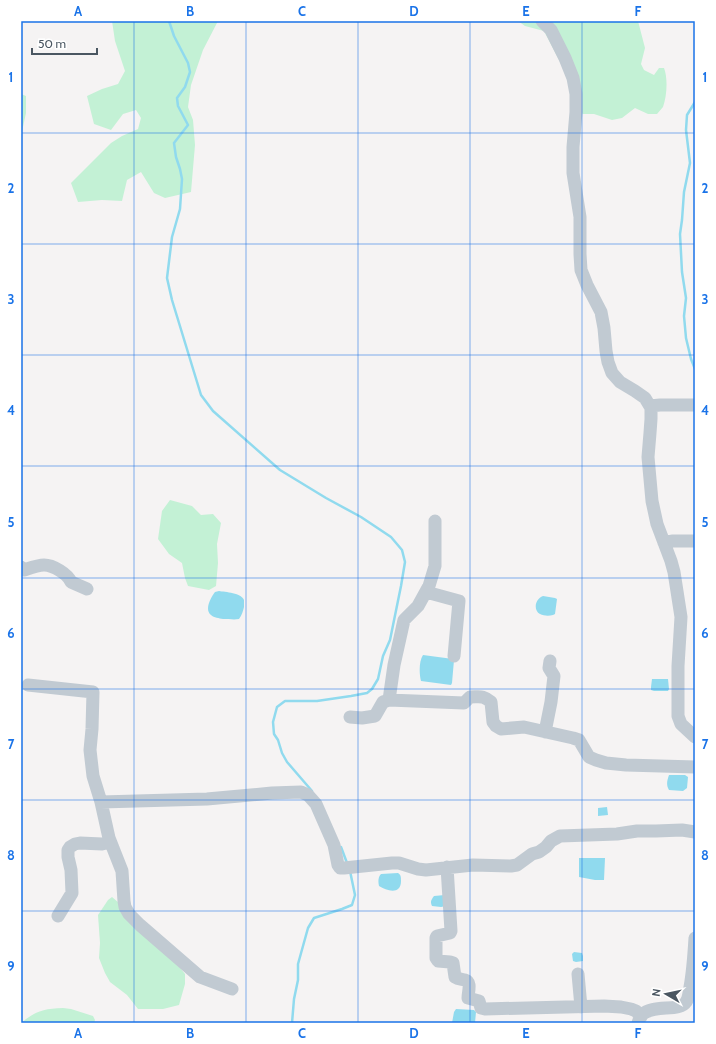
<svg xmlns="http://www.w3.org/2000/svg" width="716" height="1044" viewBox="0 0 716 1044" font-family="Cabin,sans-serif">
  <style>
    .green { fill: #c3f1d5 }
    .water { fill: #90daee }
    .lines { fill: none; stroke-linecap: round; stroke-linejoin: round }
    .stream { stroke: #90daee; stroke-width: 2.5 }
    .minor { stroke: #c1cad2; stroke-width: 13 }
    .grid { fill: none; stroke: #1a73e8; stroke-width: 1; stroke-opacity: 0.55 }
    .neatline { fill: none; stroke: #1a73e8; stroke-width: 1.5 }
    .grid-label { font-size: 13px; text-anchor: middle; font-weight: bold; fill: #1a73e8 }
  </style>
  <rect width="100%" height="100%" fill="#f5f3f3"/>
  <path class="green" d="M 112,21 L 218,21 L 203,50 L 191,85 L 188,107 L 193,120 L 195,145 L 191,192 L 165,198 L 154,193 L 141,172 L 127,180 L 122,201 L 102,200 L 78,202 L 71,183 L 111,143 L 122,136 L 138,129 L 141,118 L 136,110 L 123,114 L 111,130 L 94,124 L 87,96 L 102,89 L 118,84 L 125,71 L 115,41 Z
    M 518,21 L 638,21 L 645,48 L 641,64 L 644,70 L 654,75 L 659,68 L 664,68 C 668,78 667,96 663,107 C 661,109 659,112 657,114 L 648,114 L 635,108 L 622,118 L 612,120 L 594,114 L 583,114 L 574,108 L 569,79 L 544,31 L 525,26 Z
    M 21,94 L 26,96 L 26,113 L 21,136 Z
    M 170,500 L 192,506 L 201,515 L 213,514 L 221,523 L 217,544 L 218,563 L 216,586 L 209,590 L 188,586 L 185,578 L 182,563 L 169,554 L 158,539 L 162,511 Z
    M 112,897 L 119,903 L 168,953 L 185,974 L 185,984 L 179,1005 L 163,1009 L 138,1009 L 127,995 L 110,982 L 105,973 L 99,958 L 100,943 L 98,915 L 108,900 Z
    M 63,1008 L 71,1009 L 93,1016 L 95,1020 L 94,1023 L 21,1023 C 37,1010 44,1009 63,1008 Z"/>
  <path class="water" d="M 219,591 C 225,592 242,593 244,600 C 244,602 244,604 244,607 C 243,611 242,615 239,619 C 234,620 229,619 223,619 C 219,618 214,618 211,615 C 204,610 211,597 215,592 Z
    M 543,596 L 555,598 L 557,599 L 555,614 L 553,615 C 549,616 544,616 540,614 C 533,610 535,599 543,596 Z
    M 423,655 L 453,659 L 454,660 L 452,683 L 451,685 L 421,681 C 419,673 419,661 423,655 Z
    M 652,679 L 668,679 L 669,689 L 668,691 L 654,691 L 651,690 L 651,687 Z
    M 669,775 L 685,775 L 688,777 L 687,788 L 683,791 L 669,790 C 666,785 667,781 669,775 Z
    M 607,807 L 608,815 L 598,816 L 598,808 Z
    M 579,858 L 605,858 L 604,880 L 595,880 L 579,877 Z
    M 398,873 C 401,875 401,877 401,881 C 401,895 387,891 379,886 C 378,882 378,877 381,874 Z
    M 445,895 L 446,906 L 441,907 L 432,906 C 430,902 431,900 434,896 Z
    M 574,952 L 582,953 L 583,956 L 583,961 L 576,962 L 573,961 L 572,954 Z
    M 456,1009 L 474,1010 L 476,1012 L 475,1023 L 452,1023 L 454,1012 Z"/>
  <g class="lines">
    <path class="stream" d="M 169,21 L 174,36 L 188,63 L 190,72 L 185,87 L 177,98 L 178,106 L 188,125 L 174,143 L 176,157 L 180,169 L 182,179 L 180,209 L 172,237 L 167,278 L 172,300 L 201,395 L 213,411 L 280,470 L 326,498 L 361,517 L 391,537 L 402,550 L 405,562 L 401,586 L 390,640 L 383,656 L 378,679 L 372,689 L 367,693 L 351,696 L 317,701 L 285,701 L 277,707 L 273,722 L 274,734 L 278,740 L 282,753 L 287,762 L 312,791
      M 695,102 L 687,115 L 686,130 L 690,163 L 684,192 L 682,220 L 680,234 L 682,272 L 686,298 L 684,316 L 686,338 L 691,359 L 695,369
      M 341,847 L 347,863
      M 292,1023 L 294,999 L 298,980 L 298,964 L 308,928 L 314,918 L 342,909 L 352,905 L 355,895 L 350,871"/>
    <path class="minor" d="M 542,21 L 551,30 L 565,58 L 573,78 L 576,94 L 576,112 L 573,147 L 573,173 L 580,217 L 580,254 L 581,270 L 587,285 L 601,312 L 604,328 L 606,351 L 608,362 L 612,373 L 620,382 L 635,391 L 645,398 L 651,408 L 651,419 L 650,433 L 648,457 L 652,501 L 657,524 L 671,561 L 674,572 L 681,617 L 678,666 L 678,716 L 681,724 L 695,737
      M 650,406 L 660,405 L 695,405
      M 664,543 L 672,541 L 695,541
      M 21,567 L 24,570 C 30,568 38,565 44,565 C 53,565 68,574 71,582 L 87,589
      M 426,592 L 459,601 L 454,656
      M 28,685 L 93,692 L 92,729 L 90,750 L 93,776 L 101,802 L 109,838 L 122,871 L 124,901 L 125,907 L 129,914 L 140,925 L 200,977 L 232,989
      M 389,700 L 464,703 L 470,697 C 480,697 483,695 491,702 L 493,722 L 496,726 L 501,729 L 524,727 L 573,738 L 579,740 L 589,757 L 596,760 L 606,763 L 626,765 L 695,767
      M 350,717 L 362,718 L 375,716 L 383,702 L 389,700 L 394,665 L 404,620 L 418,606 L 429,586 L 435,566 L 435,521
      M 545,732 L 551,702 L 554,676 L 549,668 L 550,661
      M 101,802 L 207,799 L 272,793 L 301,792 L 308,795 L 316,804 L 334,845 L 338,865 L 340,868 L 344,868 L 392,863 L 399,863 L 418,869 L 426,870 L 473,865 L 511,866 L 517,865 L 532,854 L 539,852 L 546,847 L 551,841 L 560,836 L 617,834 L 637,831 L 656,831 L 682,830 L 695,832
      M 447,867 L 451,931 L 450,933 L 437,936 L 436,938 L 436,958 L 438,961 L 450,962 L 453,963 L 455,977 C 458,979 461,979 465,980 C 472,982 468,992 468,998 L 479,1001 L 481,1008 L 485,1009 L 604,1006 L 621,1007 L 631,1009 L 636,1011 L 641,1017
      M 58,916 L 72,893 L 71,870 L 68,857 L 68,850 L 70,847 L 75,844 L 80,843 L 102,844 L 110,842
      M 578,974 L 581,1007
      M 638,1023 C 639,1020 640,1017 642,1015 C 652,1004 680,1012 686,1002 C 689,998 689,992 690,987 C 693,971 694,954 695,938"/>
  </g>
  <path class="grid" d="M 134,21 L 134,1023M 246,21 L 246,1023M 358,21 L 358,1023M 470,21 L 470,1023M 582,21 L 582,1023M 21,133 L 695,133M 21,244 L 695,244M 21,355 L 695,355M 21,466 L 695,466M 21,578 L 695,578M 21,689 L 695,689M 21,800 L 695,800M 21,911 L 695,911"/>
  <rect width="716" height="1044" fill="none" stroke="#ffffff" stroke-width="44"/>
  <g transform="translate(666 994) rotate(279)" stroke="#ffffff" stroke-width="3" paint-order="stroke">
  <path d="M0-3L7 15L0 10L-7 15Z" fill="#4a5661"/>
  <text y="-6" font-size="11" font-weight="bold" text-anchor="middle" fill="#4a5661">N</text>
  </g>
  <path d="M32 48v6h65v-6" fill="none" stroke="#4a5661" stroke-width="2"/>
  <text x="38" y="48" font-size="12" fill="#4a5661" stroke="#ffffff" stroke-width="3" paint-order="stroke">50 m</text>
  <rect x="22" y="22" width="672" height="1000" class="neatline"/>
  <g class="grid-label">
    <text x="78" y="16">A</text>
    <text x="190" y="16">B</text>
    <text x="302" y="16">C</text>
    <text x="414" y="16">D</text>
    <text x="526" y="16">E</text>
    <text x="638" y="16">F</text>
    <text x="11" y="82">1</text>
    <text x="705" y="82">1</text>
    <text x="11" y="193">2</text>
    <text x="705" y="193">2</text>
    <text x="11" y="304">3</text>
    <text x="705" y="304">3</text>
    <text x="11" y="415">4</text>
    <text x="705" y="415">4</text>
    <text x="11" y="527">5</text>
    <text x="705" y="527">5</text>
    <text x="11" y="638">6</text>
    <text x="705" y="638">6</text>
    <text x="11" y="749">7</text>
    <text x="705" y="749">7</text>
    <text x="11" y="860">8</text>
    <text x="705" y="860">8</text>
    <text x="11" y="971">9</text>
    <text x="705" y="971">9</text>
    <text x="78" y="1038">A</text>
    <text x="190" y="1038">B</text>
    <text x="302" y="1038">C</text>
    <text x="414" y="1038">D</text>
    <text x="526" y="1038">E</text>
    <text x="638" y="1038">F</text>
  </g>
</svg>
